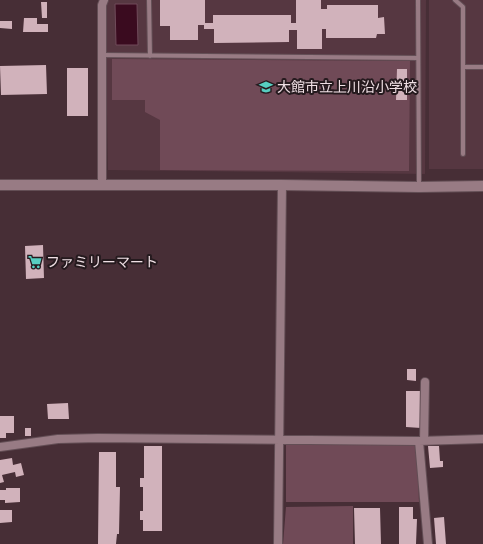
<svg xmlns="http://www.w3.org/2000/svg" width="483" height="544" viewBox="0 0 483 544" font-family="Lora,'Noto Sans JP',serif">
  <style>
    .built { fill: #563741 }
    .green { fill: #704a57 }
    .water { fill: #3a0b1f; stroke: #704b5a }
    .building { fill: #d1b2bb }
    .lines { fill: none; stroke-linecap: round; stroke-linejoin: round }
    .lane-casing { stroke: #634e55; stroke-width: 6 }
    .street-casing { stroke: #634e55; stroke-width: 10 }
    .secondary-casing { stroke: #634e55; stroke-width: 12 }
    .lane { stroke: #987b84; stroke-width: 4 }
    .street { stroke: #987b84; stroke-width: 8 }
    .secondary { stroke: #987b84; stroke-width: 10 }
    .labels { text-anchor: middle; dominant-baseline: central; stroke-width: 4; stroke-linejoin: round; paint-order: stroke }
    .poi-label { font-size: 14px; fill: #efdfe4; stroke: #251a1e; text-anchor: start }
  </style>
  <rect width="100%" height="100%" fill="#472e36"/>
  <path class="built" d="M 107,0 L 426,0 L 425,174 L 108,170 L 105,4 Z
    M 429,0 L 483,0 L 483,169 L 429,169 Z"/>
  <path class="green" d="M 112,59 L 410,61 L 409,171 L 160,170 L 160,120 L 145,112 L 145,100 L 112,100 Z
    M 286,444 L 417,444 L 419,502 L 286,502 Z
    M 353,506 L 353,544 L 283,544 L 286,507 Z"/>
  <path class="water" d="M 115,4 L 137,4 L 138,45 L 116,45 Z"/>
  <path class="building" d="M 160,0 L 205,0 L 205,23 L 213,23 L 213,15 L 291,15 L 291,23 L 296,23 L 296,0 L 321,0 L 321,9 L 327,9 L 327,5 L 378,5 L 378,18 L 384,17 L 385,34 L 377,34 L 376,38 L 326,38 L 326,29 L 322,29 L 322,49 L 297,49 L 297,30 L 289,30 L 289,42 L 214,43 L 214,29 L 204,29 L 204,25 L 198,25 L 198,40 L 170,40 L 170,26 L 160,26 Z
    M 41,2 L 47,2 L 47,18 L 42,18 Z
    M 24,18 L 37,18 L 37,24 L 48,24 L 48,32 L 23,32 Z
    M 0,21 L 12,21 L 12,29 L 0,28 Z
    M 46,65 L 47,94 L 1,95 L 0,66 Z
    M 67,68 L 88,68 L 88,116 L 67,116 Z
    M 397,69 L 407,69 L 407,100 L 396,100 Z
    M 43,245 L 44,278 L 26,279 L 25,246 Z
    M 407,369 L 416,369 L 416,381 L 407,380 Z
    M 406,391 L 421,391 L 421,428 L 406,427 Z
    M 68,403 L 69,419 L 48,419 L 47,404 Z
    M 0,416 L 14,416 L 14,433 L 6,433 L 6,438 L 0,438 Z
    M 25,428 L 31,428 L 31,436 L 25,436 Z
    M 144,446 L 162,446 L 162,531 L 143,531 L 143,520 L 140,520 L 140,511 L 143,511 L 143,487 L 140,487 L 140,478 L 144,478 Z
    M 428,446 L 439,446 L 440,461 L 443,461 L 443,467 L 430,468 Z
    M 99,452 L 116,452 L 116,487 L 120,487 L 119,534 L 117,534 L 116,544 L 98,544 Z
    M 12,458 L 13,465 L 21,463 L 24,475 L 16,477 L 15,472 L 2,475 L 4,482 L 0,483 L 0,460 Z
    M 6,488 L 20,488 L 20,502 L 5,503 L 5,500 L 0,500 L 0,490 L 6,490 Z
    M 399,507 L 413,507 L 413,519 L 417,519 L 416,544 L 399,544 Z
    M 354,508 L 380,508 L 381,544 L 355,544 Z
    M 0,510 L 12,510 L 12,522 L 0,523 Z
    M 444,517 L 446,544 L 436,544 L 434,518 Z"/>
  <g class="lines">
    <g class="lane-casing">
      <path id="lane" d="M 149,0 L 150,56
        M 418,0 L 419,187
        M 455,0 L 463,7 L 463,154
        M 102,55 L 418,58
        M 463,67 L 483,67"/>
    </g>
    <g class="street-casing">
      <path id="street" d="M 102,186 L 102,5 L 104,0
        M 419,441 L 428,544
        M 424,441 L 425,382
        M 0,447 L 58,439 L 98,438 L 419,441 L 483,439
        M 278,544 L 282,185"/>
    </g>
    <g class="secondary-casing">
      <path id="secondary" d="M 0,185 L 282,185 L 419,187 L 483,186"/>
    </g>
    <use href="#lane" class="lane"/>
    <use href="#street" class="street"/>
    <use href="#secondary" class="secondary"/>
  </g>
  <defs>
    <g id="school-bare" transform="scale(1.08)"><path d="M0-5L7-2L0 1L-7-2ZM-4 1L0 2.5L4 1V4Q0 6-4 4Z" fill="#57cec1" stroke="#251a1e" stroke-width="2.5" paint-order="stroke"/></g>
    <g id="supermarket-bare" transform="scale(1.08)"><path d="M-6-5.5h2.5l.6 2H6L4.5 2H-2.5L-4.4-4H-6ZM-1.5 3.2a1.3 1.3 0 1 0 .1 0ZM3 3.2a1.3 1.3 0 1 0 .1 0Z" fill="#57cec1" stroke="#251a1e" stroke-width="2.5" paint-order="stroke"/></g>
  </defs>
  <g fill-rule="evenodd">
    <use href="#school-bare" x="266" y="87"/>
    <use href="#supermarket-bare" x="35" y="262"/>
  </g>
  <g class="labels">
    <g class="poi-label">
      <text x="277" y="87">大館市立上川沿小学校</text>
      <text x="46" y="262">ファミリーマート</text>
    </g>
  </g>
</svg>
